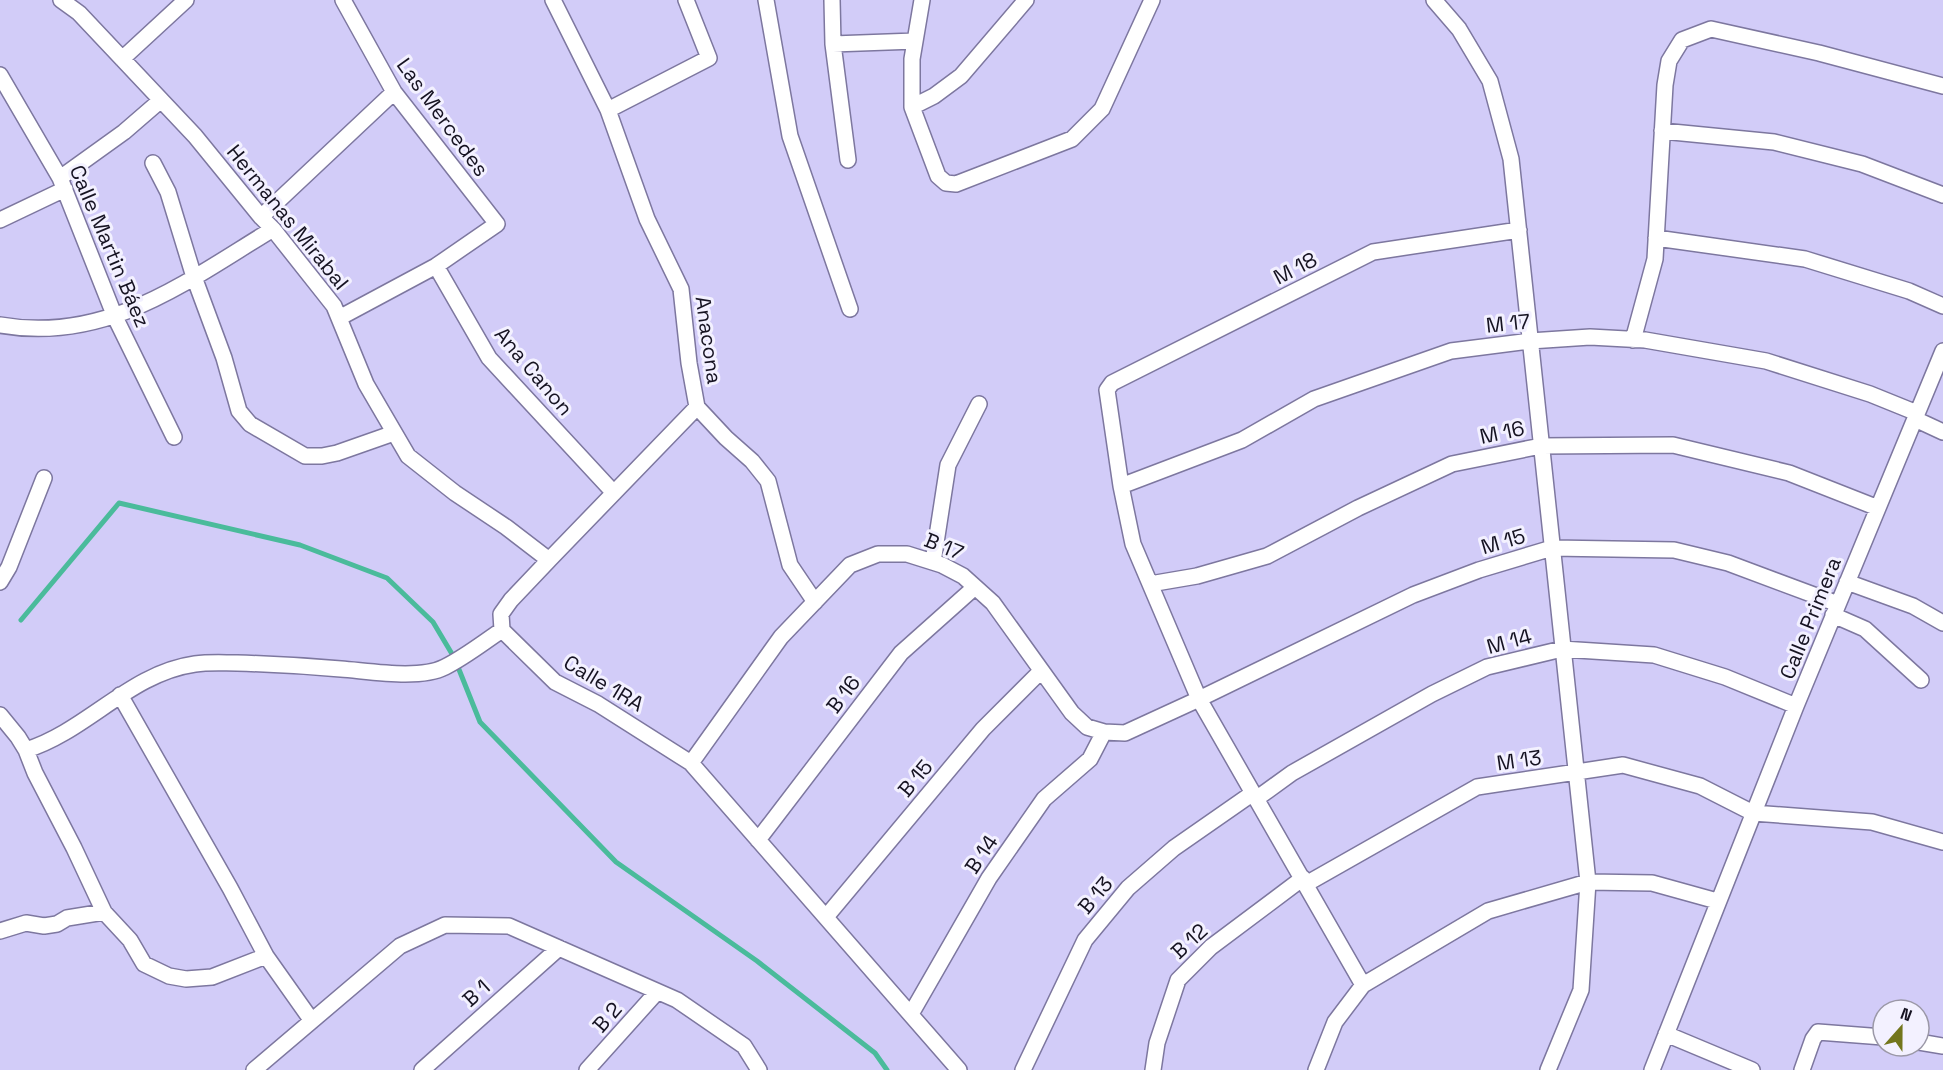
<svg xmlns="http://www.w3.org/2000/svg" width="1943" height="1070" font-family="'Space Grotesk',sans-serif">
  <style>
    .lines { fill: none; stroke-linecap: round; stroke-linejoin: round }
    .stream { stroke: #4abb9b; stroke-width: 5 }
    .minor-casing { stroke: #7d779f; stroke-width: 18 }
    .minor { stroke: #fff; stroke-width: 15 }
    .labels { text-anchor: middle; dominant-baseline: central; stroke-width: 6; stroke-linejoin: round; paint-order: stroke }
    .street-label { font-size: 21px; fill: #161322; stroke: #f3f1ff }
  </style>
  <rect width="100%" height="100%" fill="#d2ccf8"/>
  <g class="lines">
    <path class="stream" d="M21,620L119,503L300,545L387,578L433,622L455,659
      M458,667L480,722L616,862L757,961L875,1053L887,1070"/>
    <defs>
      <path id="minor" d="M61,0L79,13L195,136L261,217L273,229L334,306L366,384L408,456L455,493L506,527L549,560L511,600L501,614L502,630
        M553,0L608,110L647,219L681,289L689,363L697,407L726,438L752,461L768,481L790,565L815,602
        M766,0L790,136L850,309
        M832,0L833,44L848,160
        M922,0L912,59V107L938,176L946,183L956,184L1072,139L1102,109L1152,0
        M1434,0L1459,29L1490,81L1511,159L1588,882L1581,990L1548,1070
        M833,44L915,41
        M122,59L186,0
        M0,75L60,178L115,317L174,437
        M912,107L934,96L961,76L1026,0
        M608,110L709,58L686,0
        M1662,131L1774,142L1862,164L1943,195
        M153,163L168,192L194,277L224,358L239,411L250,424L305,456H322L337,453L394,433
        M60,178L124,132L161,100
        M261,217L394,92
        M0,220L65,189
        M1656,238L1805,259L1909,291L1943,306
        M436,266L489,358L614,493
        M339,318L436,266L497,224L394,92L343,0
        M0,325C107,344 187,281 273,229
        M1633,340L1655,259L1665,85L1669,61L1682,40L1711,29L1819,53L1943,86
        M1915,419L1943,432
        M1121,486L1242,440L1314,399L1451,351L1530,341L1590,337L1645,340L1766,361L1870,394L1917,413
        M549,560L697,407
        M933,562L948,465L979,404
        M0,582L9,567L44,478
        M1847,582L1913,606L1943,623
        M1150,584L1197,576L1267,556L1358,508L1452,464L1541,446L1673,445L1789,473L1878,508
        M1833,615L1865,629L1921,680
        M502,630L555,682L598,704L691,763L959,1070
        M120,695L230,888L266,956L312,1021
        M0,715L18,737L26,750L35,773L74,848L104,912L130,940L144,964L169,976L186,979L212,977L266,956
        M26,750C87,731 130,673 195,664C209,662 223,663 237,663C272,664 306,666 341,669C369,671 420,680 445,667C465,657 484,642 502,630
        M691,763L781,637L850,565L878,554H907L942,565L963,576L993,603L1072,713L1087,727L1104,732L1125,733L1199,699L1413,595L1479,570L1552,548L1674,550L1728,563L1838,604
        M1256,799L1292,773L1432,694L1487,667L1562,649L1654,655L1725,677L1796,706
        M758,840L901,653L975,587
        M1306,884L1477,787L1623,765L1700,786L1753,813L1872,822L1943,842
        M826,917L983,729L1041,671
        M0,931L26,923L44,926L57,924L67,918L104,912
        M1363,985L1199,699L1133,544L1121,486L1107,390L1112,383L1373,252L1519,230
        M911,1014L989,878L1044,799L1090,759L1104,732
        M1666,1034L1752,1070
        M1919,1042L1943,1046
        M254,1070L400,946L445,925L509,926L677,1000L744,1046L759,1070
        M422,1070L559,948
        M587,1070L657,992
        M1023,1070L1085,940L1128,888L1174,848L1253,793
        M1153,1070L1157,1043L1178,980L1211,947L1303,878
        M1316,1070L1335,1022L1363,985L1488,911L1588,882L1652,883L1717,901
        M1652,1070L1796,706L1943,351
        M1802,1070L1813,1039L1818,1032L1883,1037"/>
    </defs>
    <use href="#minor" class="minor-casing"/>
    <use href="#minor" class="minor"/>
  </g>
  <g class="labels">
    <g class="street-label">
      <text transform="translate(443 117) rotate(54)">Las Mercedes</text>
      <text transform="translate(288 217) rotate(51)">Hermanas Mirabal</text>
      <text transform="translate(110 246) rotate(67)">Calle Martin Báez</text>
      <text transform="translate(1295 268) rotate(-27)">M 18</text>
      <text transform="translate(1508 323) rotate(-6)">M 17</text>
      <text transform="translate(709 340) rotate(82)">Anacona</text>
      <text transform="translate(534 371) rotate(50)">Ana Canon</text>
      <text transform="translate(1502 432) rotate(-12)">M 16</text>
      <text transform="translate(1503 541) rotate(-16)">M 15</text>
      <text transform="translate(944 546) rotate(22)">B 17</text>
      <text transform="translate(1810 618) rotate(-68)">Calle Primera</text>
      <text transform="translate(1509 641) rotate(-15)">M 14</text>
      <text transform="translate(604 683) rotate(31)">Calle 1RA</text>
      <text transform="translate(843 694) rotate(-53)">B 16</text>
      <text transform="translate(1519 760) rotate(-8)">M 13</text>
      <text transform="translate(915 778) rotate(-50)">B 15</text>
      <text transform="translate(981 854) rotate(-56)">B 14</text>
      <text transform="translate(1095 895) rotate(-50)">B 13</text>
      <text transform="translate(1189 941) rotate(-43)">B 12</text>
      <text transform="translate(476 993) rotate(-42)">B 1</text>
      <text transform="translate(607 1017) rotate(-49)">B 2</text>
    </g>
  </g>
  <g transform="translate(1901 1028) rotate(21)"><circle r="28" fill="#f3f1ff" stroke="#9b98a7" stroke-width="1.5"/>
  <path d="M0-4.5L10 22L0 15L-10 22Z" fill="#73761d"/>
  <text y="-9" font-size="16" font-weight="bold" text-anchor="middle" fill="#161322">N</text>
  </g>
</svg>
